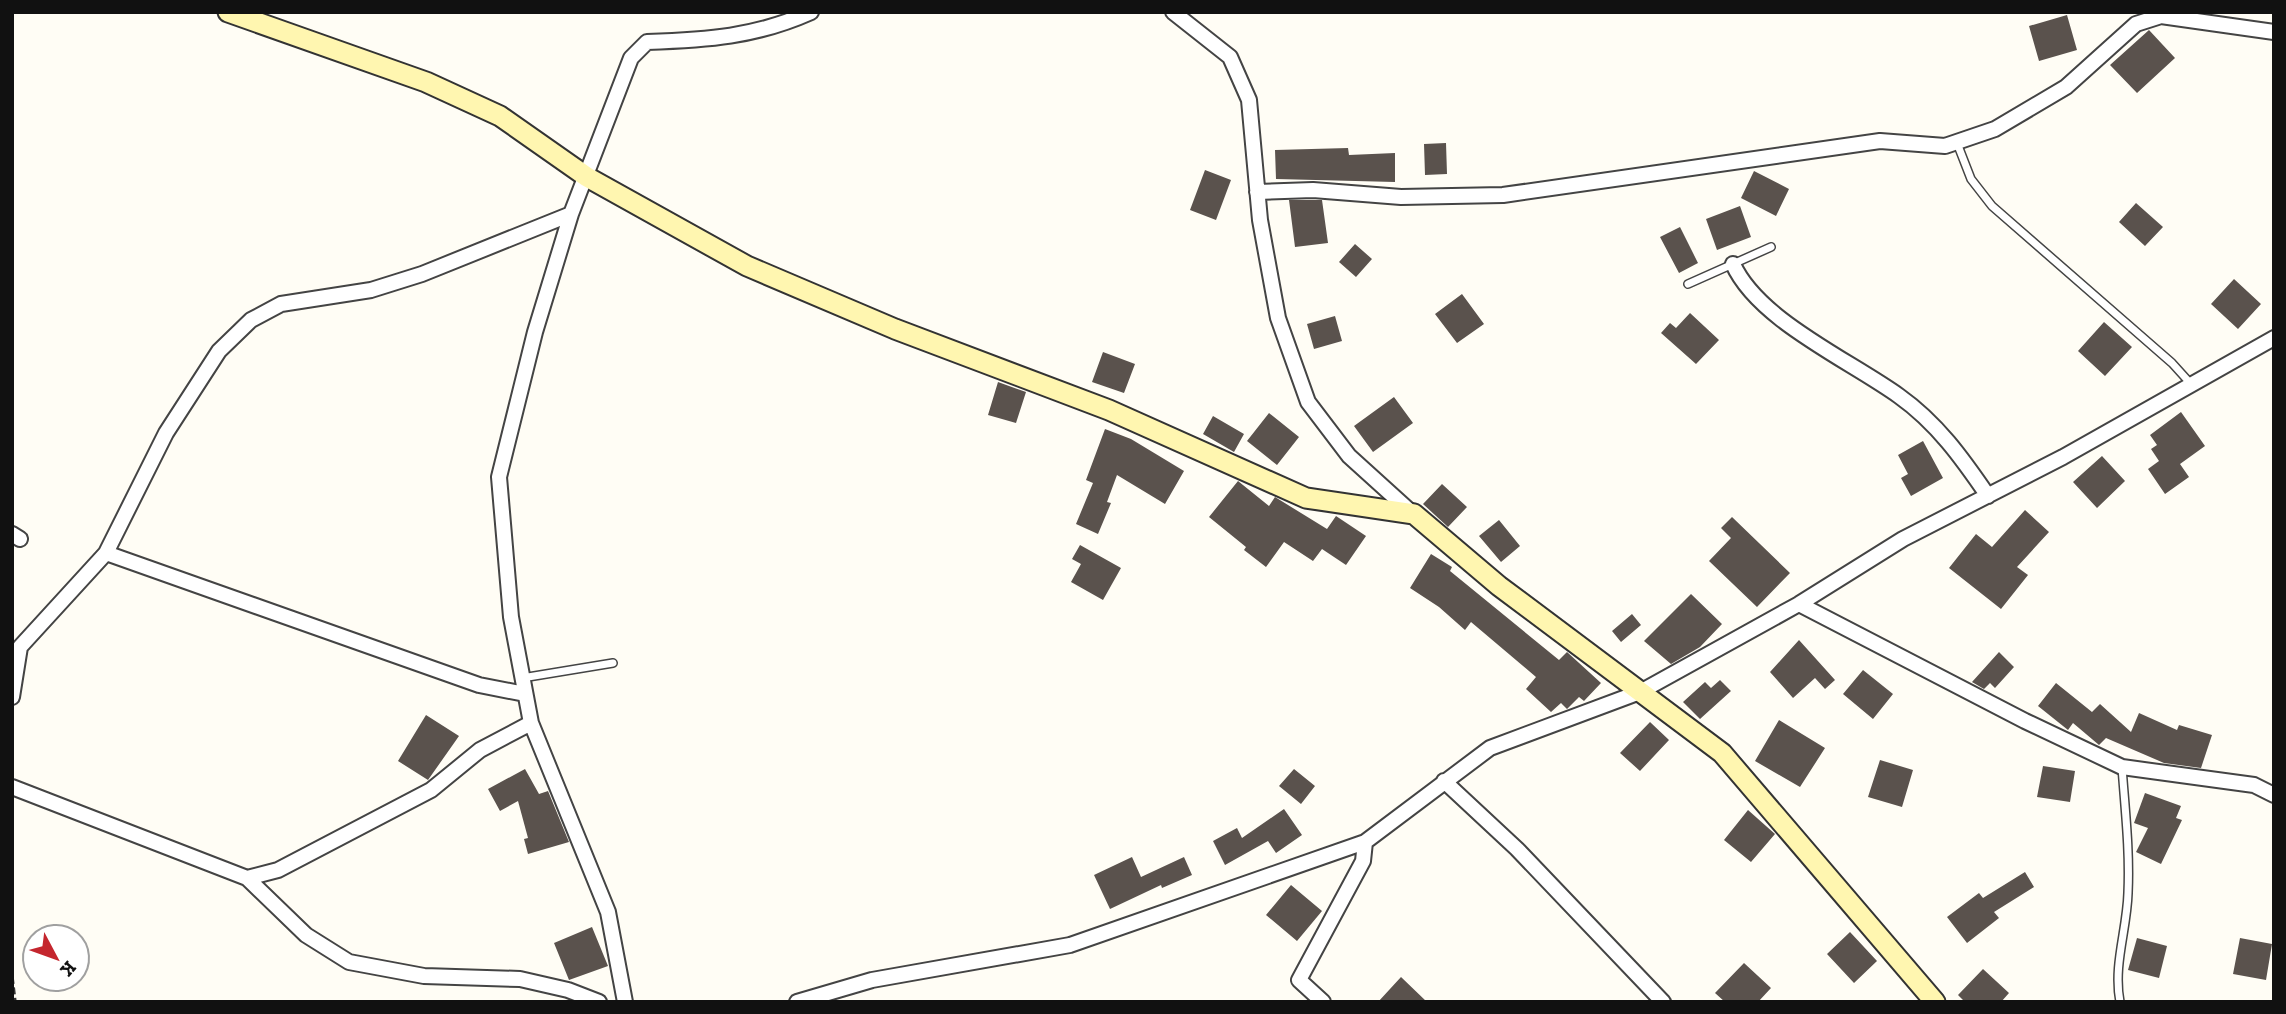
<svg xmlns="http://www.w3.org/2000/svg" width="2286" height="1014" font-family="'Zilla Slab',serif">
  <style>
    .building { fill: #5a524d }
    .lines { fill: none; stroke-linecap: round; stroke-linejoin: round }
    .lane-casing { stroke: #444; stroke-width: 10 }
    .street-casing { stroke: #444; stroke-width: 18 }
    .secondary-casing { stroke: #333; stroke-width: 23 }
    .path { stroke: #333; stroke-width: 3.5; stroke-dasharray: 7 3.5; stroke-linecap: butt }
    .lane { stroke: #fff; stroke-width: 7 }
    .street { stroke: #fff; stroke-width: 14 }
    .secondary { stroke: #fff6b0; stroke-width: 19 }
  </style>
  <rect width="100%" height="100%" fill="#fffdf5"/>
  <path class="building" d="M2067,15L2077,50L2039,61L2029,26Z
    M2149,30L2175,58L2137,93L2110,65Z
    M1446,143L1447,174L1425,175L1424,144Z
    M1348,148L1349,155L1395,153V182L1276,179L1275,150Z
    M1205,170L1231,180L1216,220L1190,210Z
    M1754,171L1789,189L1776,216L1741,198Z
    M1289,200H1322L1328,243L1295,247Z
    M2136,203L2163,227L2145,246L2119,222Z
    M1740,206L1751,237L1717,250L1706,219Z
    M1680,227L1698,263L1679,273L1660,237Z
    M1355,244L1372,259L1356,277L1339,262Z
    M2234,279L2261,304L2238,329L2211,304Z
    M1462,294L1484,324L1457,343L1435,314Z
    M1690,313L1719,340L1696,364L1661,333L1670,323L1676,328Z
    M1335,316L1342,341L1314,349L1307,324Z
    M2104,322L2132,347L2105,376L2078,351Z
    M1103,352L1135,364L1124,393L1092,382Z
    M998,382L1026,392L1016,423L988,415Z
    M1394,397L1413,423L1373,452L1354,426Z
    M2181,412L2205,446L2180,464L2189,477L2165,494L2148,469L2159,461L2151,449L2157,445L2150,435Z
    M1269,413L1299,437L1277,465L1247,441Z
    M1213,416L1244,434L1234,452L1203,434Z
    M1105,429L1131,439L1184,471L1165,504L1117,475L1107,502L1111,503L1098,534L1076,524L1093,483L1086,480Z
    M1923,441L1943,478L1911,496L1901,478L1908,474L1898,455Z
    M2102,456L2125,481L2097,508L2073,482Z
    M1238,481L1269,506L1275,497L1327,529L1336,516L1366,536L1346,565L1322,549L1313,561L1284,542L1266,567L1244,550L1246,547L1209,517Z
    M1442,484L1467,507L1448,527L1423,504Z
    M2025,510L2049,532L2017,567L2028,575L2001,609L1949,568L1976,534L1992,547Z
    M1732,517L1790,573L1757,607L1709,561L1731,538L1721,528Z
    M1499,520L1520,546L1501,562L1479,536Z
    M1080,545L1121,568L1103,600L1071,582L1081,564L1072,559Z
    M1431,554L1452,567L1450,571L1559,660L1567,652L1601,683L1584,701L1579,697L1567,709L1561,703L1551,712L1526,689L1536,677L1471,622L1465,630L1439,607L1410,588Z
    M1691,594L1722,624L1700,647L1671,664L1644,641Z
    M1632,614L1641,625L1621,642L1612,631Z
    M1799,640L1835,680L1825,689L1815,678L1793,698L1770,672Z
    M1999,652L2014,667L1995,688L1990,683L1984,689L1972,682Z
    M1863,670L1893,694L1873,719L1843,694Z
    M1720,680L1731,691L1700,719L1683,702L1705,682L1711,688Z
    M2056,683L2092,712L2100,704L2131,732L2139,713L2177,730L2179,725L2212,735L2201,768L2164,763L2106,738L2099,745L2073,723L2068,730L2038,706Z
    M426,715L459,736L428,780L398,761Z
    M1779,720L1825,748L1800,787L1755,761Z
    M1650,722L1669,740L1640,771L1620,753Z
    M1880,760L1913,770L1902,807L1868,797Z
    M2043,766L2075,771L2070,802L2037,797Z
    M525,769L539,794L548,791L569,842L528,854L524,839L528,838L518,801L500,811L488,789Z
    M1294,769L1315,786L1301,804L1279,786Z
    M2145,793L2181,806L2176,818L2182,820L2161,864L2136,852L2148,828L2134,823Z
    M1284,809L1302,835L1276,853L1268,841L1225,865L1213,841L1237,828L1242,838Z
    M1748,810L1775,834L1751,862L1724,840Z
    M1132,857L1141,877L1184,857L1192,875L1162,888L1161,885L1110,909L1094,875Z
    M2025,872L2034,887L1994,912L1999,918L1967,943L1947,917L1979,893L1983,898Z
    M1291,885L1322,911L1297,941L1266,915Z
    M592,927L608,966L569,980L554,943Z
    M1850,932L1877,961L1854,983L1827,954Z
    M2137,938L2167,946L2159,978L2128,970Z
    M2240,938L2272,944L2266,980L2233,974Z
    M1744,963L1771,988L1758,1002H1725L1715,993Z
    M1983,969L2009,993L2001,1002H1965L1958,995Z
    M1401,977L1427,1002H1378Z"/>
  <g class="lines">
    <defs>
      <path id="lane" d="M1957,143L1971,179L1992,206L2172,363L2191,384
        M1688,284L1771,247
        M522,678L613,663
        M2120,1002C2113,965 2127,930 2128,893C2130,851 2125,809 2122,767"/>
      <path id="street" d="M1173,12L1230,57L1249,100L1260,220L1278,318L1308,402L1349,456L1413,514
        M1257,192L1313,190L1401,197L1503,195L1880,141L1945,146L1995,129L2066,87L2136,24L2161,16L2274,32
        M1733,264C1758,320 1849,360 1899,396C1937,423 1962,458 1988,496
        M12,534L20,539
        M106,553L479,685L525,694
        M1799,604L2025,721L2122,767L2254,785L2274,795
        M12,697L20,647L106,553L166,433L219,351L251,320L281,304L371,290L422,274L571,214
        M1444,781L1517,849L1663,1002
        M12,787L247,878L306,935L349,962L424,976L520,979L568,990L599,1002
        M247,878L278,870L431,790L480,750L531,723
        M625,1002L608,912L531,723L511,617L499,477L535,332L571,214L631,58L647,42C707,40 755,37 811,12
        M797,1002L872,980L1070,945L1365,842L1490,748L1640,692L1799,604L1903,539L2063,457L2274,338
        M1323,1002L1299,980L1363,861L1365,842"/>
      <path id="secondary" d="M228,12L426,82L500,116L587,177L747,266L895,329L1109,410L1306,498L1414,514L1499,586L1722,753L1935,1002"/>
    </defs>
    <use href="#lane" class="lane-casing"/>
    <use href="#street" class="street-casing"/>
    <use href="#secondary" class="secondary-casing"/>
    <path class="path" d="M12,977L15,1002"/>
    <use href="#lane" class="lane"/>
    <use href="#street" class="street"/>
    <use href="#secondary" class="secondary"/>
  </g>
  <rect width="2286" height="1014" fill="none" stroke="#111111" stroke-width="28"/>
  <g transform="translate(56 958) rotate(131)"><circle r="33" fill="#ffffff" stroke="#a0a0a0" stroke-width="2"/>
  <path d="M0-5L12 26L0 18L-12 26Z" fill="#c4262e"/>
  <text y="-10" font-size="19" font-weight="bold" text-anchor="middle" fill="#111111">K</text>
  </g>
</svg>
